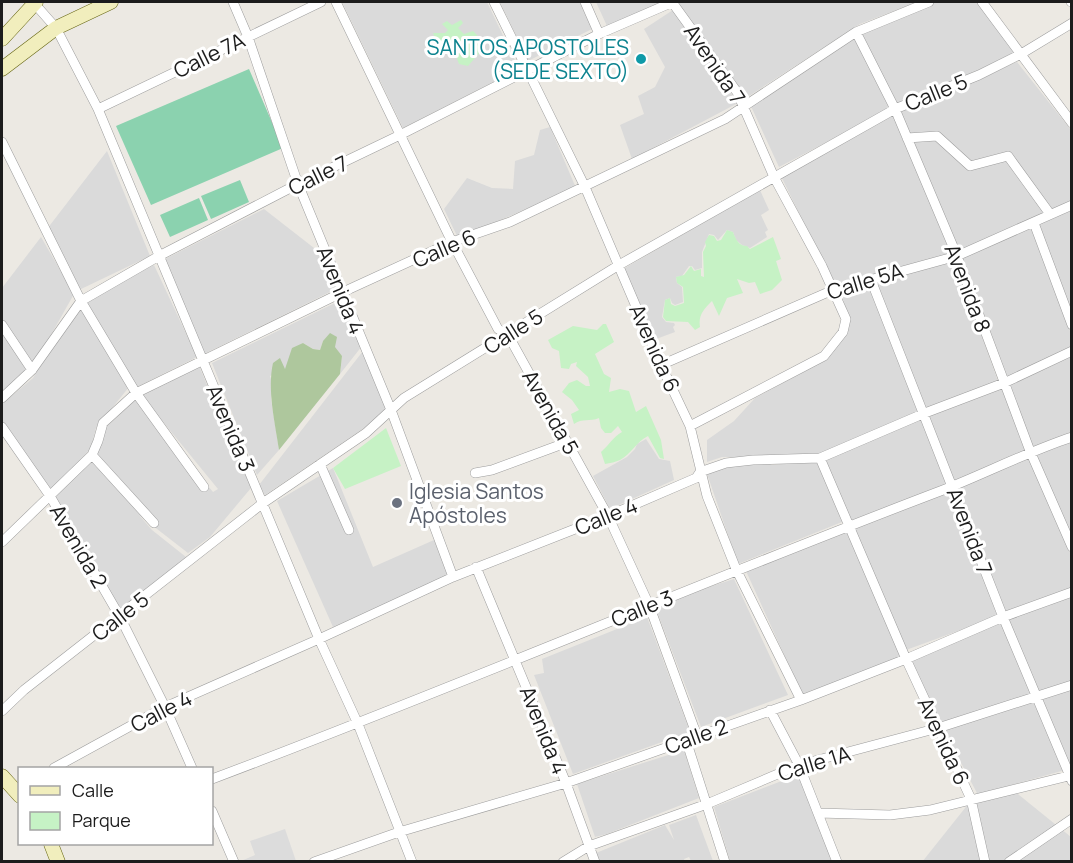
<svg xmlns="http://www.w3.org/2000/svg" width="1073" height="863" font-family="Manrope,sans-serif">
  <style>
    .residential { fill: #dadada }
    .forest { fill: #aec79d }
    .park { fill: #c6f2c5 }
    .pitch { fill: #8bd2af }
    .parking { fill: #dcdcdc }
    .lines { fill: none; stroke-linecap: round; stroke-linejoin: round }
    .street-casing { stroke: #9d9d9d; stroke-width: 10 }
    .secondary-casing { stroke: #656512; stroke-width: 15 }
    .street { stroke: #fff; stroke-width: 9 }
    .secondary { stroke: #f1eebd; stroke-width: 14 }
    .culture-dot { fill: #0f9aa8; stroke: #fff; stroke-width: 2 }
    .worship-dot { fill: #6b7280; stroke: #fff; stroke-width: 2 }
    .labels { text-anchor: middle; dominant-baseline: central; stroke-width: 6; stroke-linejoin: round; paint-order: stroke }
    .culture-label { font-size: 21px; fill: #0d838f; stroke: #fff; text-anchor: end }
    .street-label { font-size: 21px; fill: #1c1c1c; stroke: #fff }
    .worship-label { font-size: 21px; fill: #5b616d; stroke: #fff; text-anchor: start }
  </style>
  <rect width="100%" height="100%" fill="#ece9e3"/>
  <path class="residential" d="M342,2H487L519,69L403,128Z
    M500,2H580L592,29L528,61Z
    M596,2H664L607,26Z
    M677,2H917L860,24L746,98Z
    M934,2H979L1017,53L896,106L859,33Z
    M673,10L738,103L632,159L620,125L644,114L638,96L655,87L665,67L644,29Z
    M854,36L892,108L779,167L749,102Z
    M1017,62L1071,130V202L1051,213L1008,154L968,162L937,133L908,137L897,111Z
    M893,111L954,254L838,287L832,281L779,172Z
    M550,127L576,188L458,238L444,209L467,178L492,188L513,189L515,161L534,155L540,130Z
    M938,140L969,168L1007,157L1046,215L958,254L910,142Z
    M107,151L150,256L79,290L47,229Z
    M760,190L769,210L761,215L768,230L765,232L767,237L750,248L742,245L736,240L733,232L727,230L718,240L714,235L709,234L702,252V268L695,270L692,266H689L682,276L676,277L677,283L682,287L683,302L675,305L672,303L670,298L665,300L662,317L666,322L674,323L675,325L673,327L675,332L656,339L623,269Z
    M1071,208V316L1037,223Z
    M264,209L323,255L336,289L204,354L165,259Z
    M1034,224L1071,334V350L1007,377L962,256Z
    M41,237L74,294L34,365L2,319V288Z
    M954,259L999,384L925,412L874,283Z
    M154,265L197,357L137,387L83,295Z
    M870,282L922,412L820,457H722L707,462V440L734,421L755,398L827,359L849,322L847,311L840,291Z
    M78,300L129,387L96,428L91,448L51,493L2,421V404L33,378Z
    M341,300L362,346L340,374L342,356L323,341L320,350L313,349L303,343L289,361L285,370L270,376L273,384L271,399L279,450L257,475L212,363Z
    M2,333L28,370L2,394Z
    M363,351L391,410L265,495L259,485Z
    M1071,356V432L1032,449L1007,384Z
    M199,366L251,488L210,537L188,553L139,515L152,530L186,557L121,612L54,497L91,459L103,430L136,399L213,492L218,489L141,395Z
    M1002,385L1028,450L952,484L927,415Z
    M924,416L949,484L850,522L823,459Z
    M1071,438V539L1034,453Z
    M646,439L659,459L670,461L674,480L610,509L593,476L627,457L635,449L637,444Z
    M1029,455L1071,555V589L1004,614L955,487Z
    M818,460L842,522L738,564L706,471L728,463L766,462L772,465Z
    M333,468L373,567L434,540L449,576L333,627L277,501Z
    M950,490L999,616L906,650L853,526Z
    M848,528L903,658L802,694L746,571Z
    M734,579L788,695L701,727L656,609L683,595Z
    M1071,596V682L1037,692L1006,618Z
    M647,617L690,732L573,774L534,675L544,673L542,659Z
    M1002,622L1033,696L941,725L910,659Z
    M1071,689V768L1039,698Z
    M1034,700L1065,770L1008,786L1071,837V861L922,862L977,793L943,729Z
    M684,750L699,798L607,834L595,837L577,784Z
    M800,774L833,861H730L714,807Z
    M696,815L713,861H691L689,857L684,859L685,862L599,861L596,853L665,825L674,840L669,825Z"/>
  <path class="forest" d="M330,333L337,337L335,347L342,356L340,374L279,450C275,422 267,390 273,363L280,358L285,369L292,348L303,343L313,349L320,350L323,341Z"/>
  <path class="park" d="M461,20L463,23L458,28L464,34L473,31L477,35L482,50L468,66L459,64L456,56L449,51L452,48L450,44L445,43L444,46H438L433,33H445L448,30L442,24L447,21L452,25Z
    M727,230L733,232C736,240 739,246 747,246L750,249L773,237L781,259L776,261L782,280L772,290L760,294L755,282L749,283L737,279L743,293L727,298L719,316L712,301C704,309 698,315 700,327L695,330L688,322L666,321L663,317L665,300L670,298L671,304L675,306L684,303L683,287L677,283L676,277L684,275L691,266L694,271L701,269V276L704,277L703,252L706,246L705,242L709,235L714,236L717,241L721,240Z
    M603,324H606L614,342L595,354L604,374L611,378L609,392L620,389L629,391L636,412L646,406L661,440L664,459L660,458L648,436C636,442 632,453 620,460C616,462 610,463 605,464L601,452C609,445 613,437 622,432L618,426L611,433H605L601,428L599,418C590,422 582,418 574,424L571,414L579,410L572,400L562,392L569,383L577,380L586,386H590L588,377L576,366L577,362L571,364L569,369L561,368L559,351L552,348L548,340L573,326L597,330Z
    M386,428L401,466L345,489L333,468Z"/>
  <path class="pitch" d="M249,69L283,148L151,205L116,126Z
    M240,180L249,202L211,219L201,196Z
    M199,198L208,220L170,237L160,215Z"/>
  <path class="parking" d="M285,829L296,861H241L255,855L250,841Z"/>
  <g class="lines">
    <defs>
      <path id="street" d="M233,2L248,37L298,184L391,410L453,577
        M336,2L452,242L498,329L508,335L608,516L649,605L697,736
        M494,2L585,187L661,365L690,426L707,496L736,569L801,700
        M585,2L599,34
        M672,2L737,92L774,177L822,266L846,319L843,332L824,356L690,426
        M982,2L1072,123
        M1071,2H1072
        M34,3L56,28L98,109L319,639L358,724L412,862
        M856,32L895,109L957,256L1030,451L1072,547
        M98,109L321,2
        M907,138L937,136L970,166L1008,156L1050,214
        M2,142L81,301L136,393L204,487
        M1034,223L1072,325
        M871,280L1003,617L1072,781
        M2,325L32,370
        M661,365L833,290L957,256L1072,205
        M2,398L32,370L81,301L159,256L298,184L400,135L599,34L673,2
        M2,427L50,496L120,617L165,707L192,768
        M92,455L154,523
        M820,458L906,659L971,799L985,862
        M320,464L349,530
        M475,473L492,470L568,442
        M2,542L92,455L98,441L103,423L136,393L343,292L452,242L510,222L725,119L856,32L929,2
        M476,567L566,783L595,862
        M770,710L799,765L837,862
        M2,711L24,690L263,503L366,433L404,398L619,265L895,109L979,75L1021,54L1072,23
        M686,740L725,862
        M54,768L165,707L319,639L453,577L608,516L696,478L700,472L726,463L753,460L820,458L925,413L1004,383L1072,351
        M212,779C457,687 698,583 943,490C986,473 1027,452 1072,437
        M212,811L234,862
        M818,813L890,815L930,810L1072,775
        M314,862L399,832L566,783L801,700L906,659L1003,617L1072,592
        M563,862L589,846L707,804L799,765L938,728L1072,685
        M1009,862L1072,819"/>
      <path id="secondary" d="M2,39L36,2
        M2,69L56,28L111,2
        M2,776L20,796
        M51,844L58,862"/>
    </defs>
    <use href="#street" class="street-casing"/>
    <use href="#secondary" class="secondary-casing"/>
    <use href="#street" class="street"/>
    <use href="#secondary" class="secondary"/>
  </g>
  <circle class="culture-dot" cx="641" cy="59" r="6"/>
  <circle class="worship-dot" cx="397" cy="503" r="6"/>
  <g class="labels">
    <g class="culture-label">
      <text x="629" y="47">SANTOS APOSTOLES<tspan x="629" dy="24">(SEDE SEXTO)</tspan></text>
    </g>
    <g class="street-label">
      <text transform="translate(209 55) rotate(-26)">Calle 7A</text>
      <text transform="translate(715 64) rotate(56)">Avenida 7</text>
      <text transform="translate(936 92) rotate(-22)">Calle 5</text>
      <text transform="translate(318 175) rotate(-26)">Calle 7</text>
      <text transform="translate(444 248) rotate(-23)">Calle 6</text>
      <text transform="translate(865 281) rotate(-17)">Calle 5A</text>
      <text transform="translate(968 288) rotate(69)">Avenida 8</text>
      <text transform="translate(341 290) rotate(68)">Avenida 4</text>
      <text transform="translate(513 331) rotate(-32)">Calle 5</text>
      <text transform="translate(655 348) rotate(66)">Avenida 6</text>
      <text transform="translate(551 412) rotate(61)">Avenida 5</text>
      <text transform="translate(231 428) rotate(67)">Avenida 3</text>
      <text transform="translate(606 516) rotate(-22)">Calle 4</text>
      <text transform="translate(970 531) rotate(69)">Avenida 7</text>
      <text transform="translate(79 546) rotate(60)">Avenida 2</text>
      <text transform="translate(642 608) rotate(-22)">Calle 3</text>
      <text transform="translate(120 616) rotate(-38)">Calle 5</text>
      <text transform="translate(161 711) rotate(-27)">Calle 4</text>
      <text transform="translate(544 730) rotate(68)">Avenida 4</text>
      <text transform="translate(696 736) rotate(-20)">Calle 2</text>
      <text transform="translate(944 741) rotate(65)">Avenida 6</text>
      <text transform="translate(814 763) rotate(-17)">Calle 1A</text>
    </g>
    <g class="worship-label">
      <text x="409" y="491">Iglesia Santos<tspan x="409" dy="24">Apóstoles</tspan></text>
    </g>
  </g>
  <rect width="1073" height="863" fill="none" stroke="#1c1c1c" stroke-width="6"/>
  <rect x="18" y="767" width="195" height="78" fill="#ffffff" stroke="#a4a4a4" stroke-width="1.5"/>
  <rect x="30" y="786" width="30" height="9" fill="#f1eebd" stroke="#a4a4a4" stroke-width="1.5"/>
  <text x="72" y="797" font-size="18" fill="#1c1c1c">Calle</text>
  <rect x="30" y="812" width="30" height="18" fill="#c6f2c5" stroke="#a4a4a4" stroke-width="1.5"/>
  <text x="72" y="827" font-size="18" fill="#1c1c1c">Parque</text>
</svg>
